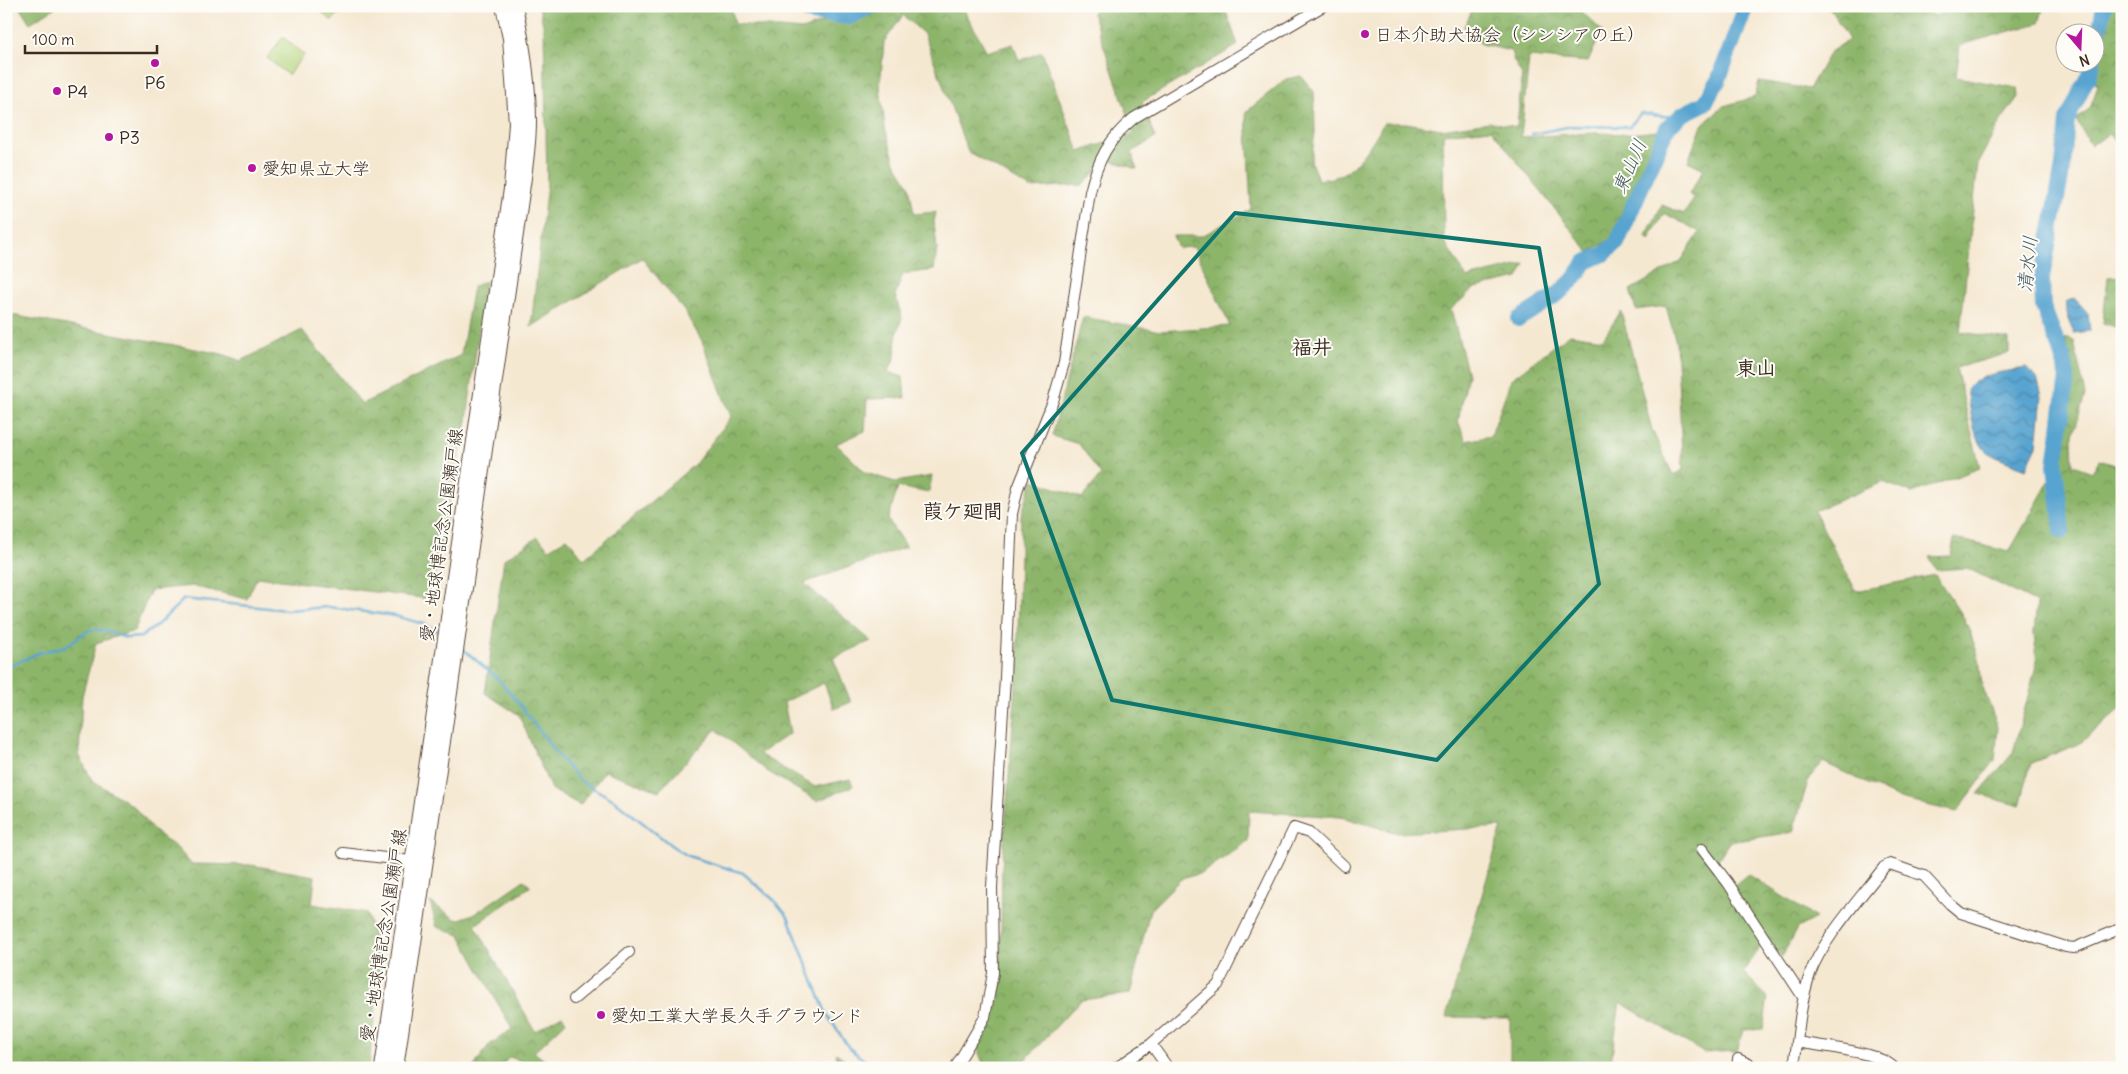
<svg xmlns="http://www.w3.org/2000/svg" width="2128" height="1074" font-family="Delius,'Klee One',sans-serif">
  <style>
    .grass { fill: #b2d37a; stroke: #767e4c }
    .forest { fill: url(#forest-crowns); stroke: #647044 }
    .water { fill: url(#water-waves); stroke: #4a6777 }
    .lines { fill: none; stroke-linecap: round; stroke-linejoin: round }
    .stream { stroke: #58a4d0; stroke-width: 2.5 }
    .river { stroke: #58a4d0; stroke-width: 16 }
    .minor-casing { stroke: #574639; stroke-width: 12 }
    .major-casing { stroke: #574639; stroke-width: 16 }
    .minor { stroke: #fff; stroke-width: 10 }
    .major { stroke: #fff; stroke-width: 14 }
    .marked { fill: none; stroke: #0f766e; stroke-width: 4; stroke-linejoin: round }
    .poi-dot { fill: #b5179e; stroke: #fdfcf7; stroke-width: 2 }
    .labels { text-anchor: middle; dominant-baseline: central; stroke-width: 4; stroke-linejoin: round; paint-order: stroke }
    .poi-label { font-size: 18px; fill: #3b2a1e; stroke: #fdfcf7; text-anchor: start }
    .street-label { font-size: 18px; fill: #3b2a1e; stroke: #fdfcf7 }
    .water-label { font-size: 19px; font-style: italic; fill: #475b65; stroke: #fdfcf7 }
    .quarter-label { font-size: 20px; font-weight: bold; fill: #3b2a1e; stroke: #fdfcf7 }
  </style>
  <defs>
    <pattern id="forest-crowns" width="20" height="18" patternUnits="userSpaceOnUse" patternTransform="scale(1.25)"><rect width="20" height="18" fill="#8db56a"/><path d="M2 6a3 3 0 1 1 6 0M12 15a3 3 0 1 1 6 0" fill="none" stroke="#749357"/></pattern>
    <pattern id="water-waves" width="16" height="10" patternUnits="userSpaceOnUse" patternTransform="scale(1.25)"><rect width="16" height="10" fill="#58a4d0"/><path d="M0 5q4-4 8 0t8 0" fill="none" stroke="#4a86a8"/></pattern>
  </defs>
  <rect width="100%" height="100%" fill="#fdfcf7"/>
  <filter id="ink" filterUnits="userSpaceOnUse"><feTurbulence type="fractalNoise" baseFrequency=".02" numOctaves="2"/><feDisplacementMap in="SourceGraphic" scale="10" xChannelSelector="R" yChannelSelector="G"/><feConvolveMatrix kernelMatrix="1 2 1 2 8 2 1 2 1" color-interpolation-filters="sRGB"/></filter>
  <filter id="wash" filterUnits="userSpaceOnUse"><feTurbulence type="fractalNoise" baseFrequency=".0096" numOctaves="4" result="noise"/><feDisplacementMap in="SourceGraphic" scale="20" xChannelSelector="R" yChannelSelector="G"/><feGaussianBlur stdDeviation="1.12" result="paint"/><feColorMatrix in="noise" values="0 0 0 0 0 0 0 0 0 0 0 0 0 0 0 0 0 1.4 0 .05"/><feComposite in="paint" operator="in"/></filter>
  <g filter="url(#wash)">
    <rect width="100%" height="100%" fill="#f5e8d1"/>
    <path class="grass" d="M315,6H344L332,21Z
      M283,37L304,55L288,75L267,58Z"/>
    <path class="forest" d="M19,6H58L30,23Z
      M539,6H731L735,24L802,30L866,6H962L987,52L1013,44L1019,61L1042,52L1079,152L1134,133L1092,12L1102,6H1224L1238,45L1142,102L1155,138L1132,152L1137,169L1109,160L1082,185L1030,188L968,152L924,34L903,15L884,42L880,87L885,128L895,162L909,185L914,214L936,212L934,222L937,249L934,270L903,274L895,295L902,318L896,336L895,357L888,372L903,377L905,398L867,399L865,431L836,444L866,473L895,482L932,476L929,493L898,487L888,520L906,547L804,583L871,641L833,658L851,702L834,709L824,683L784,702L790,733L759,754L815,787L850,779L853,786L817,801L767,771L716,729L659,791L605,771L580,805L551,789L519,715L485,693L504,559L538,537L549,549L567,538L584,559L696,463L731,417L702,341L685,312L642,258L531,327L547,183L544,29Z
      M1474,6H1583L1581,11L1602,31L1588,62L1529,57L1521,137L1595,133L1628,134L1658,131L1610,240L1589,252L1491,129L1443,134L1444,241L1467,278L1525,264L1518,278L1475,288L1451,309L1468,375L1458,421L1466,441L1491,436L1511,379L1570,334L1603,339L1621,311L1652,430L1673,475L1683,470L1676,342L1666,306L1636,310L1630,290L1681,261L1700,232L1664,213L1649,240L1646,236L1662,205L1684,214L1694,199L1689,194L1704,169L1688,161L1702,125L1724,106L1755,97L1759,81L1809,89L1830,52L1849,40L1829,6H1903L1936,16L1949,6H2044L2039,23L1960,45L1956,77L2017,88L2018,97L2000,122L1978,163L1960,332L2009,339V353L1956,368L1980,468L1912,493L1883,482L1814,511L1856,591L1935,575L1961,613L1968,627L1979,658L1982,685L1998,727L1995,760L1957,812L1900,799L1823,762L1809,778L1793,832L1729,842L1712,869L1728,890L1748,874L1816,918L1797,928L1782,957L1763,943L1743,972L1768,998L1763,1029L1743,1030L1737,1051L1704,1053L1620,1002L1610,1068H1510V1018L1446,1017L1502,827L1398,833L1341,817L1249,811L1248,841L1202,873L1181,879L1150,910L1130,994L1081,1000L1023,1062L1024,1068H985L975,1043L1000,996L1002,867L1017,673L1021,515L1033,480L1082,498L1101,475L1079,444L1052,436L1083,317L1160,331L1230,326L1194,247L1178,248L1173,236H1202L1251,209L1246,112L1286,79L1301,76L1314,92L1315,132L1311,162L1318,180C1324,179 1332,179 1338,176C1358,168 1373,141 1384,123H1406L1441,129L1490,122L1517,127L1522,75L1514,61L1511,51L1481,44L1464,27Z
      M2106,6H2122V152L2110,134L2091,145L2076,120L2090,108L2098,86L2090,80L2094,63L2096,62V54Z
      M2122,276V329L2103,323L2108,277Z
      M485,281L466,427L429,599L257,577L247,599L192,586L151,590L134,631L96,643L82,696L79,755L92,780L133,806L154,831L177,848L191,864L250,865L315,876L312,904L367,913L380,959L369,1068H6V314L222,354L241,361L302,330L362,404L461,355L473,287Z
      M2065,338L2074,341L2085,395L2072,439L2073,465L2092,472L2099,460L2118,466L2122,464V707L2079,744L2031,763L2020,806L1978,794L2013,753L2037,662L2034,633L2037,603L1967,568L1936,570L1929,557L1951,556L1954,538L2009,552L2064,455L2072,378Z
      M524,880L531,886L475,925L535,1031L562,1015L566,1022L534,1052L554,1068H540L510,1057L499,1068H473L488,1046L512,1029L460,935L437,927L430,902L457,920L476,913Z
      M836,1053L857,1068H838Z"/>
    <path class="water" d="M2074,298L2088,313L2090,331L2074,333L2068,320L2066,302Z
      M2026,368L2037,378L2042,396L2037,446L2026,469C2016,465 1990,456 1984,449C1972,434 1970,407 1967,389C1981,372 2006,372 2026,368Z"/>
    <g class="lines">
      <path class="stream" d="M1532,134L1572,126L1629,127L1641,113C1656,116 1668,118 1683,114
        M462,648L498,679L521,706L558,756L581,781L614,800L672,846L688,856L743,873L775,901L788,917L826,1013L849,1048L874,1068
        M6,668L38,653L66,646L89,630H105L126,638L141,637L156,626L184,599L286,610L329,607L395,616L424,624L441,633"/>
      <path class="river" d="M800,7L811,13L850,17L868,7L874,6
        M2096,48L2104,6
        M1519,319L1558,294L1573,280L1586,262L1604,254L1617,243L1667,128L1683,114L1705,103L1718,81L1746,6
        M2062,531L2055,465L2067,377L2063,357L2043,307L2042,278L2063,166L2067,120L2091,70L2093,62"/>
    </g>
  </g>
  <g filter="url(#ink)">
    <g class="lines">
      <defs>
        <path id="minor" d="M1702,849L1728,883L1803,997
          M343,853L419,862
          M574,999L629,952
          M1797,1042C1819,1046 1881,1052 1894,1068
          M1151,1044L1168,1068
          M955,1068L985,1017L993,973L992,887L1005,678L1012,514L1018,488L1053,401L1064,363L1090,192C1097,162 1109,138 1134,118L1323,6
          M1116,1068L1151,1044L1218,985L1294,828L1309,833L1344,866
          M1737,1068L1738,1059L1757,1068
          M1794,1068C1798,1036 1800,1004 1810,974C1822,940 1862,896 1884,867L1890,864L1924,876L1950,904L1961,913L2066,947L2074,948L2122,928
          M1874,1068L1876,1057"/>
        <path id="major" d="M382,1068L511,189L516,123L510,38L503,6
          M396,1068L522,192C525,169 529,145 529,122C529,84 523,44 515,6"/>
      </defs>
      <use href="#minor" class="minor-casing"/>
      <use href="#major" class="major-casing"/>
      <use href="#minor" class="minor"/>
      <use href="#major" class="major"/>
    </g>
  </g>
  <path class="marked" d="M1235,213L1539,248L1599,584L1437,760L1112,700L1022,453Z"/>
  <g class="poi-dot">
    <circle cx="1365" cy="34" r="5"/>
    <circle cx="155" cy="63" r="5"/>
    <circle cx="57" cy="91" r="5"/>
    <circle cx="109" cy="137" r="5"/>
    <circle cx="252" cy="168" r="5"/>
    <circle cx="601" cy="1015" r="5"/>
  </g>
  <g class="labels">
    <g class="poi-label">
      <text x="1375" y="34">日本介助犬協会（シンシアの丘）</text>
      <text x="155" y="82" text-anchor="middle">P6</text>
      <text x="67" y="91">P4</text>
      <text x="119" y="137">P3</text>
      <text x="262" y="168">愛知県立大学</text>
      <text x="611" y="1015">愛知工業大学長久手グラウンド</text>
    </g>
    <g class="street-label">
      <text transform="translate(441 535) rotate(-82)">愛・地球博記念公園瀬戸線</text>
      <text transform="translate(383 935) rotate(-81)">愛・地球博記念公園瀬戸線</text>
    </g>
    <g class="water-label">
      <text transform="translate(1629 166) rotate(-66)">東山川</text>
      <text transform="translate(2027 264) rotate(-84)">清水川</text>
    </g>
    <g class="quarter-label">
      <text x="1312" y="346">福井</text>
      <text x="1756" y="367">東山</text>
      <text x="963" y="510">葭ケ廻間</text>
    </g>
  </g>
  <rect width="2128" height="1074" fill="none" stroke="#fdfcf7" stroke-width="25"/>
  <g transform="translate(2080 48) rotate(161)"><circle r="24" fill="#fdfcf7" stroke="#afa8a0"/>
  <path d="M0-4L9 19L0 12L-9 19Z" fill="#b5179e"/>
  <text y="-8" font-size="14" font-weight="bold" text-anchor="middle" fill="#3b2a1e">N</text>
  </g>
  <path d="M25 45v8h132v-8" fill="none" stroke="#3b2a1e" stroke-width="2.5"/>
  <text x="32" y="45" font-size="15" fill="#3b2a1e" stroke="#fdfcf7" stroke-width="4" paint-order="stroke">100 m</text>
</svg>
